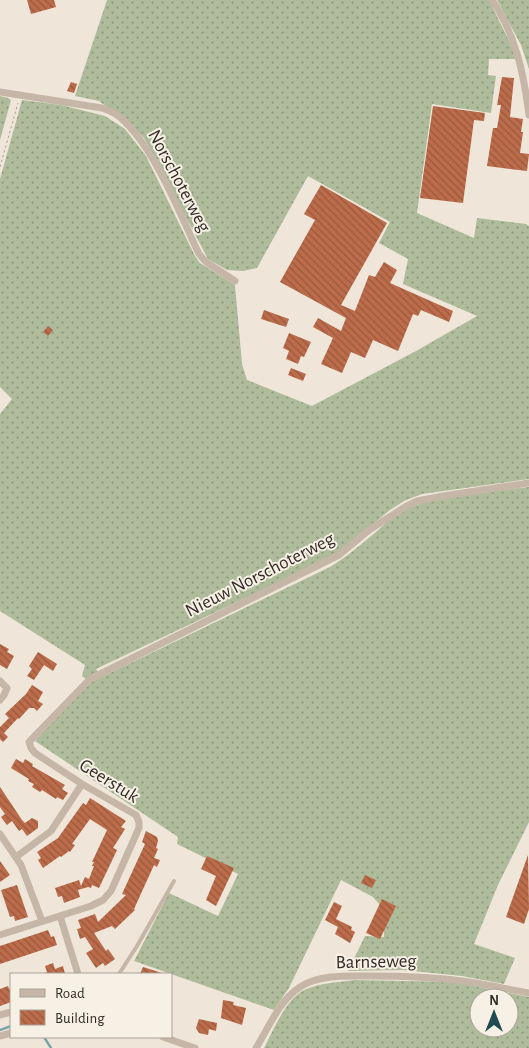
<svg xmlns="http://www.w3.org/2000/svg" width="529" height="1048" font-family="'Alegreya Sans',sans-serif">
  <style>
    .grass { fill: url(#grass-dots); fill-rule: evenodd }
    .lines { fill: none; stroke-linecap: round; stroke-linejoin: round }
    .stream { stroke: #7ba5a9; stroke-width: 2.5 }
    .building { fill: url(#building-back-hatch) }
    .path { stroke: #b1a191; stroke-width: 1; stroke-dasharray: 2.5 2.5; stroke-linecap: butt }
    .service { stroke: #c6b6a7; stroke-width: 4 }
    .minor { stroke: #c6b6a7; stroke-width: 7 }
    .labels { text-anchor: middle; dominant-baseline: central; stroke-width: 4; stroke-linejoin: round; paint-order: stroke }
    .street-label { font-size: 19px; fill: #332b27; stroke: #f7f0e5 }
  </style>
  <defs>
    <pattern id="grass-dots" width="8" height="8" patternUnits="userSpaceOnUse" patternTransform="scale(1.25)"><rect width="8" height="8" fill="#afbc9b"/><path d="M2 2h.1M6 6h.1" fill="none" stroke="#8f997e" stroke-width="1.8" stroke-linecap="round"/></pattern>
    <pattern id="building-back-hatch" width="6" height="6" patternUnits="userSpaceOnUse" patternTransform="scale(1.25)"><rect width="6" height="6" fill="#bc6c4a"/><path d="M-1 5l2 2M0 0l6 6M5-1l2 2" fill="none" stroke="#99593e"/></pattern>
  </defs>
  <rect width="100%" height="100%" fill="#efe6d9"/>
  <path class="grass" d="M107,0H489L518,59H489L488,75L496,76L491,113L432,104L417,213L474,238L477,218L526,224L529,226V479L422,494L404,501L390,510L336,555L96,669L98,672L86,679L82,676L85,665L0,611V414L12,399L0,387V179L22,100L61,105L105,116L125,129L146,156L195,256L200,263L235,285L242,364L247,380L312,406L416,351L477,316L403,284L408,259L379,243L390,222L308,176L257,268L243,271L227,270L208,259L144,138L130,124L99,101L75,96Z
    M497,0H529V69L521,45Z
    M0,96L8,98L11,100L0,140Z
    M529,487V822L498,885L474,944L515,958L504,984L462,976L403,970L348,971L365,936L384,937V913L380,905L373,897L341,880L289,988L274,1010L134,961L169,893L218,916L238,874L177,844L178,837L35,741L89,683L330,567C347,557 361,544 376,532C383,526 389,519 397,514C431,494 489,492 529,487Z
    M355,980L454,982L529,997V1048H264C273,1031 286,999 304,990C319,983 339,982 355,980ZM479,998H509V1028H479Z"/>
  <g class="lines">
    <path class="stream" d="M0,1030L11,1026
      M44,1037L51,1048"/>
  </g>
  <path class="building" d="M27,0H54L56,7L31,14Z
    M502,77L514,78L510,117L523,119L521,132H523L520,153L529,154L527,171L487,166L493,128H497L501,105H497Z
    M71,82L77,84L74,93L67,91Z
    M433,106L485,113L484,121L474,120L463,203L420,198Z
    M321,185L387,223L341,305L355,311L369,275L375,277L384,262L397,270L390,283L453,311L449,322L421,310L418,316L413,314L398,351L373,340L365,358L351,352L342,373L321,364L333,338L313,327L318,318L341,331L346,318L280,282L315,220L304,214Z
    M264,310L289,319L286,327L261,319Z
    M48,326L53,330L48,336L43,332Z
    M289,333L311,342L304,357L301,356L298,364L286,359L289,351L283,348Z
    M291,368L306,374L303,381L288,375Z
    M0,644L9,649L7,652L14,656L7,669L0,665Z
    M38,652L57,664L53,671L44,665L34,680L27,676L32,669L29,666Z
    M32,685L43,692L38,701L43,704L37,711L34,708H29L19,719L18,718L4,733L8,737L3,742L0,739V727L9,718L5,714L26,694Z
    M16,759L23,763L25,759L33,764L32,766L65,785L62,789L68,793L63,800L57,797L56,799L42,790L40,792L32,787L34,784L28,781L29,779L11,768Z
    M0,787L22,820L25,823L32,818L38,821V828L27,836L22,829L19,831L12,821L7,825L1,817L5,814L0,807Z
    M90,798L126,821L121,827L125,829L113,848L117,850L99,888L92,885L91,888L88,887L78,890L80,897L64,903L62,896L58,897L55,888L79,880L81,886L85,877L89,879L94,866H92L94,862H92L107,830L90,819L72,844L75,845L70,852L69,851L61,857L60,856L43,868L38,860L41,858L37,852L58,838L83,803L86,805Z
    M146,831L157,837L158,841L156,848L158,849L154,858L160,860L157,867L154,865L134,909L135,910L115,929L112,926L94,933L106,951L108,949L115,959L105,966L103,963L96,968L86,953L93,949L85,937L80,939L77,929L81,928L78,920L95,914L98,922L126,895L122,894L145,844L142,842Z
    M528,855L529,909L524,924L506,917Z
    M207,856L234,868L216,906L206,900L216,876L201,869Z
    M0,861L10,875L0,882Z
    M365,875L376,880L372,888L361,883Z
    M17,885L28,917L15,921L14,916L10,917L1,890Z
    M382,899L396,906L380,939L366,933Z
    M334,902L342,906L336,919L352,927L351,930L355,932L350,943L335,934L338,927L325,920Z
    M48,930L51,937L54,936L57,945L0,964V946Z
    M53,963L55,969L63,966L65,974H43L47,972L45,966Z
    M143,967L162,973V974H140Z
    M8,986L9,989L11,988V1002L0,1006V989Z
    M223,1000L234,1002L233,1005L246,1008L242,1025L221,1018Z
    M199,1019L217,1023L216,1031L209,1029L208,1035L199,1033L196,1028Z"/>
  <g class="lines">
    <path class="path" d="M0,167L18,103"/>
    <path class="service" d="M119,974L137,946L174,881"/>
    <path class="minor" d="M492,0C516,35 524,75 529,115
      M0,92L102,108C111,111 119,115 125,122C156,152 180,214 199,254L206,262L235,281
      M0,681L7,688L4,695L0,700
      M0,834L21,865L42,921
      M16,857L51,831L82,784
      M60,916L78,974
      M0,935L91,906L103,900L111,891L139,828V822L136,815L82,784L35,753L31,748L29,742L90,679L339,555L369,530L405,507L417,501L443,496L529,483
      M0,1015L11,1012
      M0,1036L11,1033
      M163,1037L195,1048
      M256,1048C269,1027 279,1001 300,987C320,974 349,976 371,976C401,976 431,977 462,981C484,984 507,989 529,993"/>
  </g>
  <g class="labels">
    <g class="street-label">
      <text transform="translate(179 181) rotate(62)">Norschoterweg</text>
      <text transform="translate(260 575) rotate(-27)">Nieuw Norschoterweg</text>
      <text transform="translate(109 781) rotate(32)">Geerstuk</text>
      <text transform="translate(376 962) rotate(-1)">Barnseweg</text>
    </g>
  </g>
  <rect x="10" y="973" width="162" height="65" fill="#f7f0e5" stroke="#a9a199"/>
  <rect x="20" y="989" width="25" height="8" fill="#c6b6a7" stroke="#a9a199"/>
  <text x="55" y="998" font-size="15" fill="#332b27">Road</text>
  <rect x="20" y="1010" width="25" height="15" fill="url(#building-back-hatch)" stroke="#a9a199"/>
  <text x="55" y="1023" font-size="15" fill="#332b27">Building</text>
  <g transform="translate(494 1013)"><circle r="24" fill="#f7f0e5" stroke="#a9a199"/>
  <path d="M0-4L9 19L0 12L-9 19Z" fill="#204b50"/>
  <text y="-8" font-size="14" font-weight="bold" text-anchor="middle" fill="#332b27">N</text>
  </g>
</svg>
